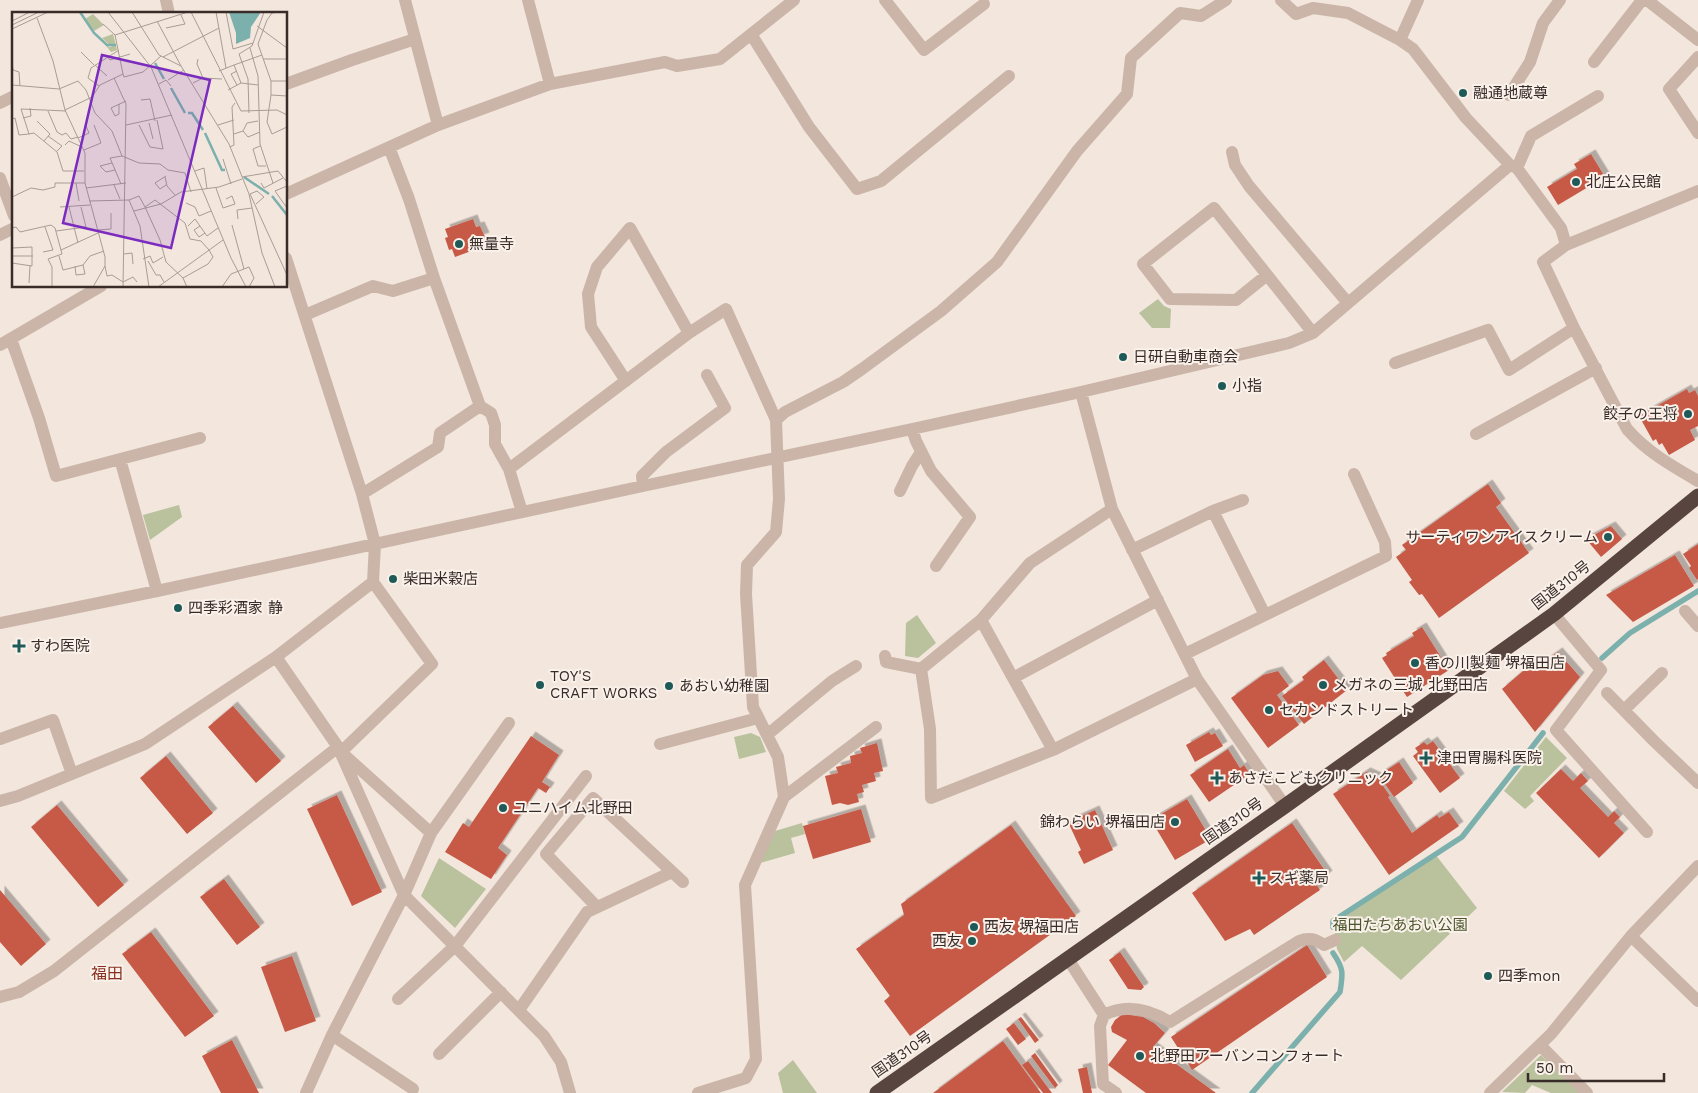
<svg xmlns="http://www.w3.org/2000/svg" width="1698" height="1093" font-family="'Work Sans','Noto Sans JP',sans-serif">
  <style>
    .green { fill: #b9c29d }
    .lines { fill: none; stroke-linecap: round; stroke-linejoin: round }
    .stream { stroke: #7cb0ad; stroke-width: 5.5 }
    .building { fill: #c65a47; filter: url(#shadow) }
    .minor { stroke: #cbb5a9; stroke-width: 12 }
    .highway { stroke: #594540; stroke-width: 15 }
    .poi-dot { fill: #1e5a58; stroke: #faf1ea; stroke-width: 2 }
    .labels { text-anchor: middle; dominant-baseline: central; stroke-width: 4; stroke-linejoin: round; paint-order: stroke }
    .poi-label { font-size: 15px; fill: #382c29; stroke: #faf1ea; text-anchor: start }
    .street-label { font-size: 15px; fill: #382c29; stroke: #faf1ea }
    .park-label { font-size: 15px; fill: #4b562c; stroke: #faf1ea }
    .neighbourhood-label { font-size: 16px; fill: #873021; stroke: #faf1ea }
    .inset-river { fill: none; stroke: #7cb0ad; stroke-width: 2.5 }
    .inset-road { fill: none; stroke: #a89c95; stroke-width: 1 }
    .view { fill: #7b2cbf; fill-opacity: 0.15; stroke: #7b2cbf; stroke-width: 2.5 }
    .inset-edge { fill: none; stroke: #382c29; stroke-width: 2.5 }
  </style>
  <defs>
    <filter id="shadow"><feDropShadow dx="4.5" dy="-4.5" stdDeviation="0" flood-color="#0004"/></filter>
  </defs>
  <rect width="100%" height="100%" fill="#f2e6dd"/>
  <path class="green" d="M1158,299L1164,306L1171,309L1170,328H1152L1139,313Z
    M179,505L182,517L150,540L143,515Z
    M917,615L936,643L918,658L905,656L906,623Z
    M751,733L760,737L766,752L739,759L734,737Z
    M1546,737L1567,758L1530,796L1534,801L1525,809L1504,791Z
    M802,823L805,834L791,838L795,853L760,863L775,831Z
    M1435,854L1477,908L1401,980L1362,946L1344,962L1337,949L1333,921Z
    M439,858L486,889L455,928L421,896Z
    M1541,1055L1580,1093H1551L1532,1085L1525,1093L1502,1092Z
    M793,1060L817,1093H783L778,1073Z"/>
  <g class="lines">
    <path class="stream" d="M1602,658L1630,633L1698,591
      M1333,927V921L1462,837L1543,733
      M1252,1093L1340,992C1343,973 1344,969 1333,953"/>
  </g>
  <path class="building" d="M1591,154L1605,177L1558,205L1547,187L1577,169L1574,164Z
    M473,219L476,227L480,226L485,237L479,239L482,247L455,257L452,249L449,250L445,238L448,237L445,229Z
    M1687,389L1689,393L1695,390L1698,396V426L1690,430L1695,440L1669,455L1662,443L1659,445L1656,439L1653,441L1639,416Z
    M1488,484L1501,503L1496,507L1529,553L1439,618L1422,594L1419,595L1409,582L1412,580L1396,557L1406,550L1402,545Z
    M1611,526L1622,539L1601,557L1586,539Z
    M1698,544V579L1697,580L1689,568L1691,566L1683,554Z
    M1675,555L1694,586L1633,622L1606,595Z
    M1422,627L1449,670L1407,697L1382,658L1387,655L1386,653L1414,636L1412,633Z
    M1558,652L1580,677L1535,732L1502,689L1529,666L1532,670Z
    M1324,660L1347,690L1304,724L1282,696L1304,680L1302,677Z
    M1278,671L1289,686L1277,695L1299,725L1268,748L1231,698L1263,675Z
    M233,706L281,761L256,783L208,727Z
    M1209,732L1211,735L1215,733L1223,746L1195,762L1186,745Z
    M531,736L559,755L542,782L550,787L546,793L538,788L498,848L507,855L491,879L445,852L463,823L469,827Z
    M1433,741L1460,778L1440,793L1413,756L1418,752L1415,748L1424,742L1427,745Z
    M877,743L883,771L874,773L876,781L862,785L864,792L857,794L859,802L848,805L840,803L832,805L825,776L838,773L836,767L851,763L850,756L862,753L860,748Z
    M1228,749L1240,768L1244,765L1250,774L1209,802L1190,775Z
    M166,756L213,813L187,834L140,778Z
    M1399,762L1413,783L1394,797L1379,775Z
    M1561,769L1573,781L1581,773L1588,781L1580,788L1608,817L1614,811L1620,817L1614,823L1624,833L1599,858L1536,793Z
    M1366,772L1377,777L1390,796L1388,797L1412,833L1437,815L1439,818L1449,812L1459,826L1389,875L1333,794Z
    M337,795L382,892L352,906L307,809Z
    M1187,799L1211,839L1175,860L1151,820Z
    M57,805L124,885L98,907L31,827Z
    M861,809L871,842L813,859L803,826Z
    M1095,810L1113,850L1084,864L1078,852L1081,850L1068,822Z
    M1292,823L1328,875L1316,884L1320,890L1254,935L1250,929L1225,941L1192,893Z
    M1011,825L1076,916L910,1036L884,1001L890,996L856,949L904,915L901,904Z
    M224,879L260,927L237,945L200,897Z
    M0,890L46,944L21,966L0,942Z
    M151,932L214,1016L185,1037L122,954Z
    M1307,945L1327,977L1192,1070L1171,1037Z
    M1120,952L1144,987L1141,990L1128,989L1109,960Z
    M292,956L316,1021L285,1032L261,967Z
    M1123,1014L1143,1017L1154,1023L1165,1033L1153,1047L1216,1093H1146L1108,1065L1127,1040L1112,1032L1111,1027L1115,1020Z
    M1021,1017L1039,1040L1035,1043L1018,1019Z
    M1014,1023L1026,1039L1018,1045L1006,1029Z
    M232,1040L259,1093H221L202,1056Z
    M1003,1041L1041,1093H933Z
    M1035,1053L1058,1085L1055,1088L1031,1056Z
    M1028,1061L1052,1093H1043L1022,1065Z
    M1087,1067L1092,1093H1083L1078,1069Z"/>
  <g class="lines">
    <path class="minor" d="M166,0L169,14
      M405,0L438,125
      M528,0L550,84
      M885,0L924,50L984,4
      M1281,0L1296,14L1313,8L1348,13L1400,40L1413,49L1466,118L1510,165L1517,168L1561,228L1566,245L1698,191
      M1647,0L1698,40
      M751,34L809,127L857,189L881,181L1009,76
      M1400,40L1418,0
      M1698,57L1669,89L1698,133
      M1594,62L1642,0
      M286,84L352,60L415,39
      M1509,95L1530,62L1543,23L1560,0
      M0,103L14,96
      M389,147L409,199L434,278L480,406L491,413L495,425V444L509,469L522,512
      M1232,152L1235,165L1249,186L1348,303
      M1517,168L1531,136L1598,96
      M0,178L14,216
      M286,194L438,125L550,84L665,62L677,66L720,59L794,0
      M0,235L14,228
      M1566,245L1543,262L1574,328L1627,429C1647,452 1672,466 1698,481
      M1267,275L1236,300L1170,299L1143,264L1214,208L1313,333
      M305,315L373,286L393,291L434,278
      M11,339L39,418L56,476L200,438
      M0,345L101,286
      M1395,363L1488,330L1509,370L1574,328
      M626,381L591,327L588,294L597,267L630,228L689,333
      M1081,392L1112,509L1197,679L1285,806
      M912,429L916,441L931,471L970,517L936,566
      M1476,434L1596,368
      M120,459L157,591
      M509,469L689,333L726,309L776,420
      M643,486L642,476L666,452L725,408L707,375
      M900,491L912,466L921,452
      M362,494L438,447L440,433L480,406
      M1112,509L1030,563L981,620L921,669L930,729L931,798L1053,750L1197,679
      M1213,511L1265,615
      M1132,550L1213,511L1243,500
      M1685,611L1698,626
      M1554,614L1601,670L1556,730L1647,832
      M981,620L1053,750
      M0,623L157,591L643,486L912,429L1081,392L1289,343L1313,333L1510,165
      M1185,654L1386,556L1385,542L1354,474
      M885,656L886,662L921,669
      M276,657L338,747L404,895L544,1036L561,1062L570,1093
      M1013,678L1158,600
      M1607,693L1654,741L1698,783
      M1624,710L1662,673
      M767,735L832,681L856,666
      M0,739L53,720L72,774
      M660,744L758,718
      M784,797L876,727
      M0,801L18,796L145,744L276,657L373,582L375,544L362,494L286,258
      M431,833L509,723
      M597,907L546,854L593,798L683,882
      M1631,936L1698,1001
      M1068,959L1104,1015
      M0,997L19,992L54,971L338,747
      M398,999L455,946L586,776
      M519,1010L587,912L672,872
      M332,1035L413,1089
      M1540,1045L1587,1093
      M439,1054L501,992
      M306,1093L332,1035L404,895L431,833L341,752L432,664L373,582
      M698,1093L746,1078L756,1059L745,885L784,797L778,757L753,707L746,594L747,565L776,532L779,499L776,420L785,412L843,382L862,369L941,311L997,262L1077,151L1127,94L1131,58L1180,13L1201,16L1226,0
      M1116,1093L1103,1084L1100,1026L1104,1015C1127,1003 1149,1009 1170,1022L1299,941C1309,937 1315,939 1324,945L1335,940
      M1490,1093L1551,1034L1631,936L1698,866"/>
    <path class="highway" d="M877,1093L1285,806L1554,614L1698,496"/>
  </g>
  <g class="poi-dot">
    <circle cx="1463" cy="93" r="5"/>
    <circle cx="1576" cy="182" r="5"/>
    <circle cx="459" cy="244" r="5"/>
    <circle cx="1123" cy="357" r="5"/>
    <circle cx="1222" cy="386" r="5"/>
    <circle cx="1688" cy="414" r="5"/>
    <circle cx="1608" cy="537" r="5"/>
    <circle cx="393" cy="579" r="5"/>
    <circle cx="178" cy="608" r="5"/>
    <path d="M16.5 638.5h5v5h5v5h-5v5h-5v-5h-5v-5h5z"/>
    <circle cx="1415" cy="663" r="5"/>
    <circle cx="540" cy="685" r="5"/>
    <circle cx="1323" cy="685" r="5"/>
    <circle cx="669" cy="686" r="5"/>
    <circle cx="1269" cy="710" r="5"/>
    <path d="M1423.5 750.5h5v5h5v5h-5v5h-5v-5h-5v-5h5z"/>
    <path d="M1214.5 770.5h5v5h5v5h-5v5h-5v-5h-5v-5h5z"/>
    <circle cx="503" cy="808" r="5"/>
    <circle cx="1175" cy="822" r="5"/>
    <path d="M1256.5 870.5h5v5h5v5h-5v5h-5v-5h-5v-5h5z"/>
    <circle cx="974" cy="927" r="5"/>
    <circle cx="972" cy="941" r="5"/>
    <circle cx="1488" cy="976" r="5"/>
    <circle cx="1140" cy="1056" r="5"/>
  </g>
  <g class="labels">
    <g class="poi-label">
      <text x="1473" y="93">融通地蔵尊</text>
      <text x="1586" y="182">北庄公民館</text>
      <text x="469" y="244">無量寺</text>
      <text x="1133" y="357">日研自動車商会</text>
      <text x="1232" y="386">小指</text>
      <text x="1678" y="414" text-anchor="end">餃子の王将</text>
      <text x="1598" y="537" text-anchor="end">サーティワンアイスクリーム</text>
      <text x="403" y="579">柴田米穀店</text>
      <text x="188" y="608">四季彩酒家 静</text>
      <text x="30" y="646">すわ医院</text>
      <text x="1425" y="663">香の川製麺 堺福田店</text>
      <text x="550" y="676">TOY'S<tspan x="550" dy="17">CRAFT WORKS</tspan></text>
      <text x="1333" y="685">メガネの三城 北野田店</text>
      <text x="679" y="686">あおい幼稚園</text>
      <text x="1279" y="710">セカンドストリート</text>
      <text x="1437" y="758">津田胃腸科医院</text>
      <text x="1228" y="778">あさだこどもクリニック</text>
      <text x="513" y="808">ユニハイム北野田</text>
      <text x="1165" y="822" text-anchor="end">錦わらい 堺福田店</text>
      <text x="1269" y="878">スギ薬局</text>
      <text x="984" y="927">西友 堺福田店</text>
      <text x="962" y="941" text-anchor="end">西友</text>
      <text x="1498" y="976">四季mon</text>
      <text x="1150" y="1056">北野田アーバンコンフォート</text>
    </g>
    <g class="street-label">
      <text transform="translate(1561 585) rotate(-38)">国道310号</text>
      <text transform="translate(1233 821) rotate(-35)">国道310号</text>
      <text transform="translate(902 1054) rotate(-35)">国道310号</text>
    </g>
    <g class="park-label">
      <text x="1400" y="925">福田たちあおい公園</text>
    </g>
    <g class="neighbourhood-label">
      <text x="107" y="973">福田</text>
    </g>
  </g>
  <g transform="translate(12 12)">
    <rect width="275" height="275" fill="#f2e6dd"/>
    <path d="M81,2L92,13L82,19L73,7ZM101,22L105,38L99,40L92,31L95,34L98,35H100L90,26Z" fill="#b9c29d"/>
    <path d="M217,0H249L239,15L238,26L224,32V21Z" fill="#7cb0ad"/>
    <path class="inset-river" d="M68,0L82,21L95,33H104M143,51L152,67M159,76L173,101M176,101H180L191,118M193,121L210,158H213M232,165L257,182M260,184L275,203"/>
    <path class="inset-road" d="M96,0L139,55L219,246L234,275M120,0L147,43L169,54L217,132L237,182L250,241L263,275M179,0L229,99L265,98L275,103M204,0L214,56M214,0L221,37L241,31M268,0L260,1L255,8L246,32L259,69H275M25,6L41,49L53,98L73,141V171L93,245V254L81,275M0,9L18,0M145,9L169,54M91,12L103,23M0,13L27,0M245,14L275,36M154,16L173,12L169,3M0,17L36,0M238,36L246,64L248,132L261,171M69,40L82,53M95,44L98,48L118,42M151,45L207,16M186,47L185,52L191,66M251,47H275M0,51L1,58L7,60L8,74M83,53L95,64M222,53L250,43M207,59L222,53L229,71M225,59L219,62L225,73M111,62L112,65L131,60L149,44M102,66L114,92L111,275M156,68L172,58M259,69V83L275,84M181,71L191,66L210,67M147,72L154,68L159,74M0,73L47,77L66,69L74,78L83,101L100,119L110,144L127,151L148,152L156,158L173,161L179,180M87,74L76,66L79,56L107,38M216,78L229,71L246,73M259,83L255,110L260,122L275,115M129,88L138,87L143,109M107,92V102L103,104L99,96L114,89M53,98L80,85L88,73L111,62L103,23L176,0M36,99L45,120L50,123L54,121L59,127L66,125M54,99L9,97L17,122L22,121L45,140L51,159H72M237,101L236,67L227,42L240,34L252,0M11,106L19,104L18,96M0,107L3,106L7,123L17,122M25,109L38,122L32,129M137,111L141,127M114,113L160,103M127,113L138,135L151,137L145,108M206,113L222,108M231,119L236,125L248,120M222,122L231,119L235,111L246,109M36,124L50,134L45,139M66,126L77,121L74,114M53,133L57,129L70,135M248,134L241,137L246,154H254M218,135L222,133L220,95L223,91M72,138L89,131L82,113M211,147L219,172M100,151L88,154L94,160L103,158M183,159L192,156L195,177M154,164L143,171L148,177L154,173M153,165L155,174L163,183M230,165L266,159L275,170M64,171L67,189M249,171L252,176L271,166M109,172L98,146L110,144M102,173L108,187M275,174L263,179L275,196M74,176L114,171M204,176L211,196L223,192L220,184L214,187M238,182L275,263M238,182L245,179L252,185L244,192M0,185L19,176L31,178L43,175V171H73M117,188L127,184L133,195L143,188L173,211L178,227L189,229L197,238L201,245L196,252L171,266M77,189L117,188L128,214L137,275M174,191L183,195L187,204L199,199M48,195L78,193M57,195L66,231M133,195L148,228L154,250L171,266L175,275M122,199L149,192L169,180L207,175L230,167M226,207L225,198L240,196M176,214L183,207L195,224L206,216M188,214L182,218L187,225L193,221M0,216L4,215L8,220L39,213L43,216L50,242L36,247L40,255V275M85,218L99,217V201M44,219L74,215L69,195M49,238L86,221M31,240L41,238L33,215M112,242L120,241L121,252M0,244H21M47,244L51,258L71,253L78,244L92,239M131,247L138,244L141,251L151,245M136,249L144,263H148L152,270M63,254L64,263L73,262L71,253M93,254L95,264L100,263L111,270L121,265L125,270M0,256V236L20,235V254L0,251M232,257L237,255L242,266L237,275M17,271L18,254M146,275L211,228M210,275L219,262L232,257L220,213"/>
    <path class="view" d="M90,43L198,68L159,236L51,211Z"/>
    <rect width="275" height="275" class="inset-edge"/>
  </g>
  <path d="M1528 1073v8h136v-8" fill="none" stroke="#382c29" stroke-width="2.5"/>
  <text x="1536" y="1073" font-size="15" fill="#382c29" stroke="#faf1ea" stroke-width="4" paint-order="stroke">50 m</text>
</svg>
